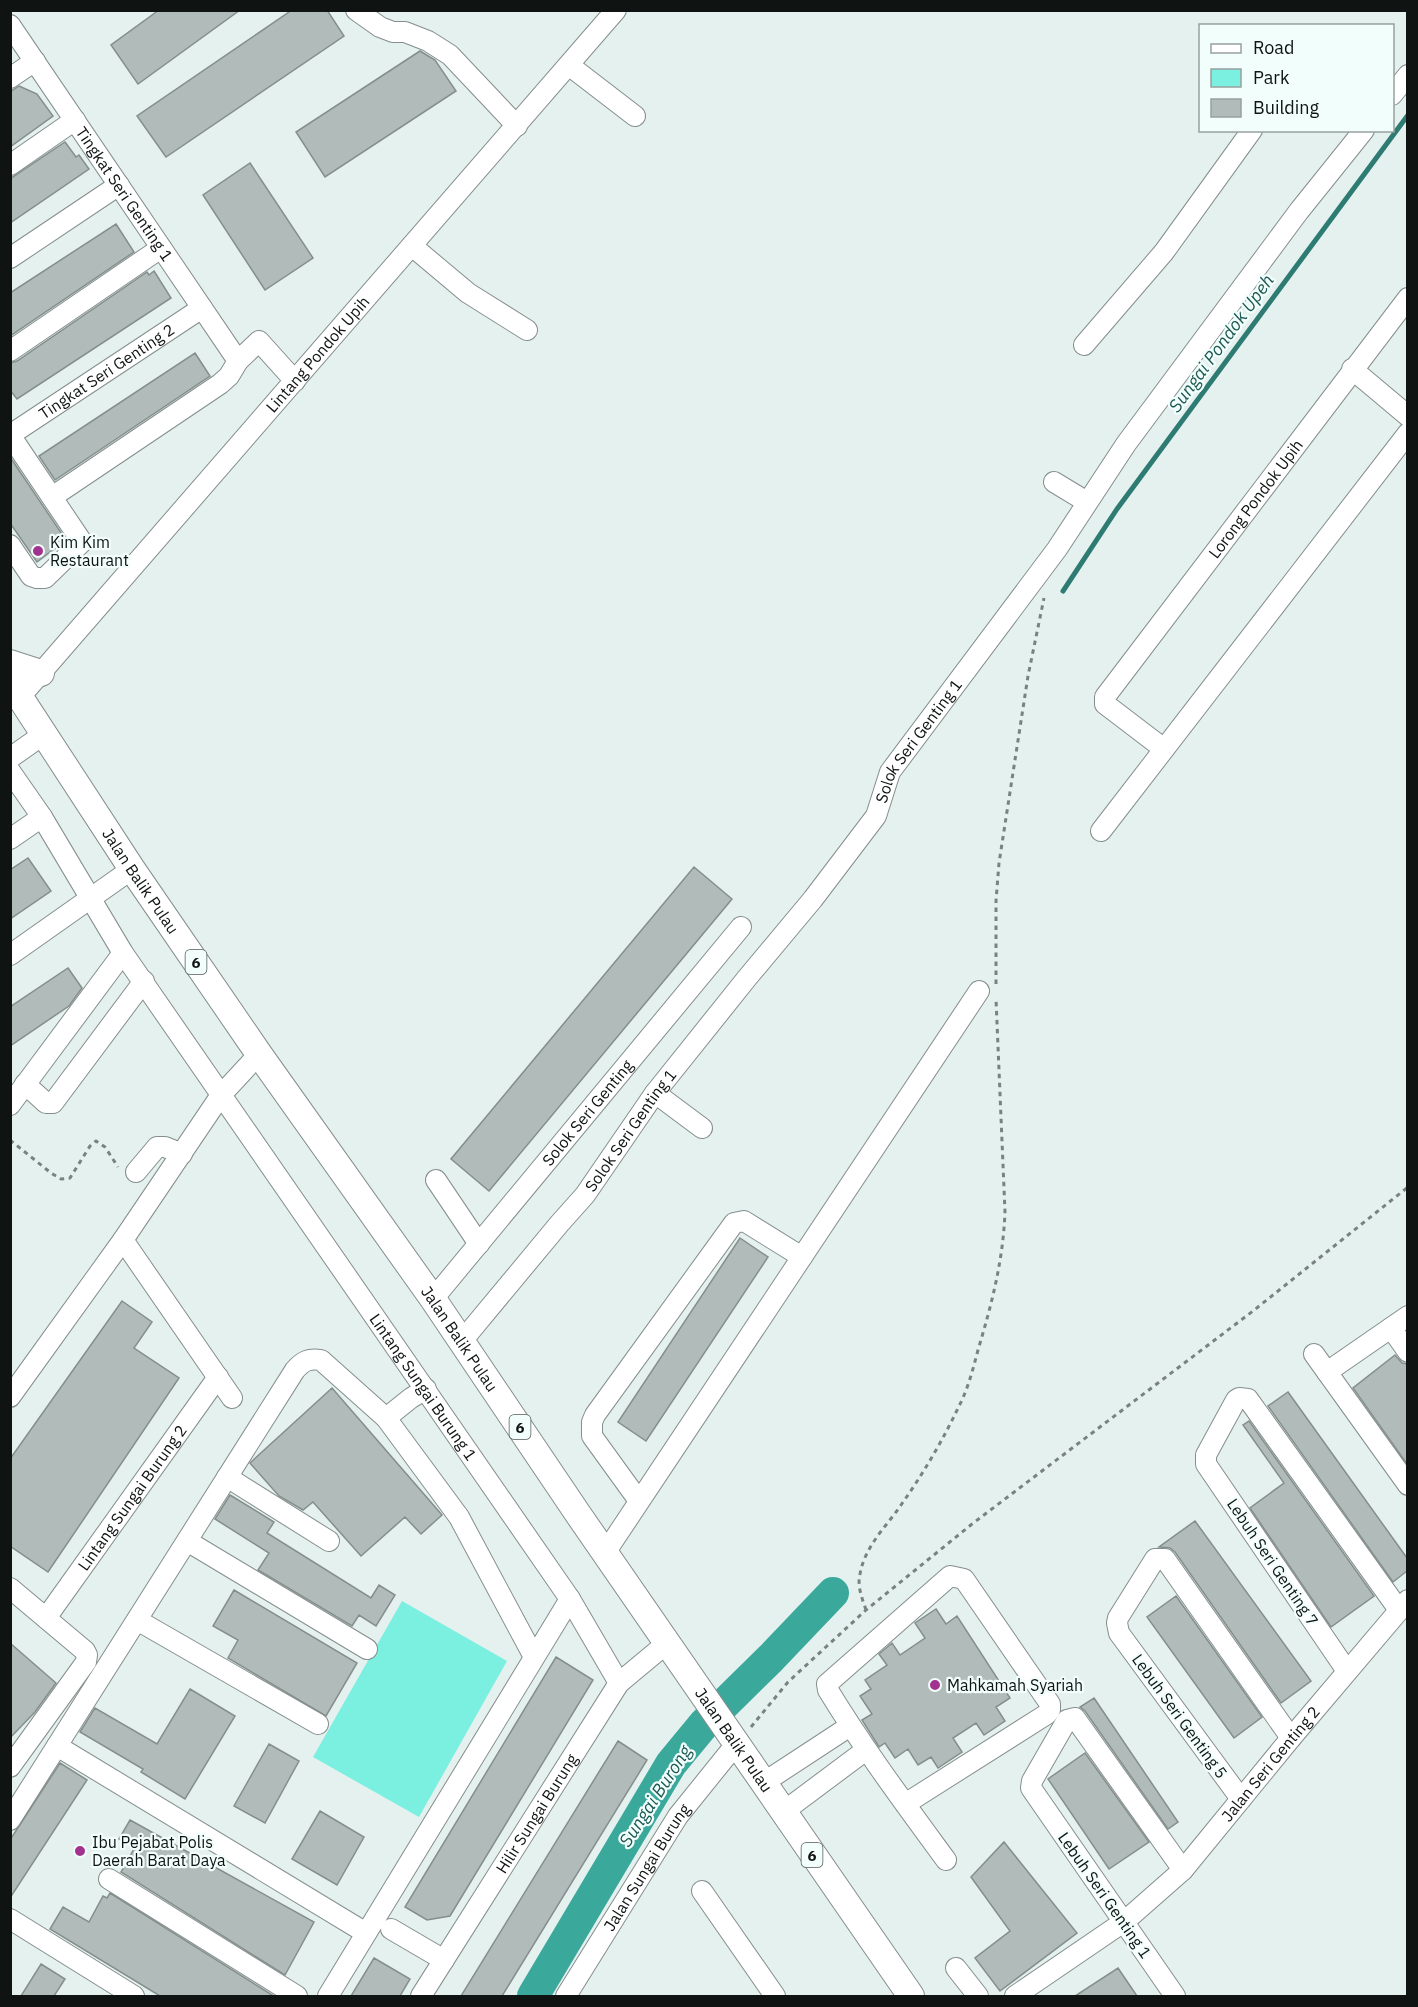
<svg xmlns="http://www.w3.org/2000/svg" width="1418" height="2007" font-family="'IBM Plex Sans',sans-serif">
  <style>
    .green { fill: #7befe0 }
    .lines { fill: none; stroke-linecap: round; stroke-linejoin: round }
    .stream { stroke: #2e7b73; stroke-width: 5 }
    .river { stroke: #3ba89c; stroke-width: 32 }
    .building { fill: #b1bcba; stroke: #848e8c; stroke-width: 1.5 }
    .minor-casing { stroke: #848e8d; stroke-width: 22 }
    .major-casing { stroke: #848e8d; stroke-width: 28 }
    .path { stroke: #7a8280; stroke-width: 3; stroke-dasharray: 4.5 4.5; stroke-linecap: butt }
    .minor { stroke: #fff; stroke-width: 20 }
    .major { stroke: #fff; stroke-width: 26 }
    .poi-dot { fill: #a13290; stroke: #f2fefc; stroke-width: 2 }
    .labels { text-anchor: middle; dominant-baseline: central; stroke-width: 4.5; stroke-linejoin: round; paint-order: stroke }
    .shield { fill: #f2fefc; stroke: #535a58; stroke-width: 1.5 }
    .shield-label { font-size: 15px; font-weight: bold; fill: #0f1312 }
    .street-label { font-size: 16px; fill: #0f1312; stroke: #f2fefc }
    .poi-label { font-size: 16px; fill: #0f1312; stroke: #f2fefc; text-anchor: start }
    .water-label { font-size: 18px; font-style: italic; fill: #1d5852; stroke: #f2fefc }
  </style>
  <rect width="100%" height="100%" fill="#e5f1ef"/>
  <path class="green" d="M402,1601L507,1661L419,1817L313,1757Z"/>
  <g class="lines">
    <path class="stream" d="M1063,591L1117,509L1408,115"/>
    <path class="river" d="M533,1996L671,1764L704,1724L771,1658L833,1593"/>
  </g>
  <path class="building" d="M159,10H240L138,84L111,45Z
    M292,10H327L344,36L166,157L137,116Z
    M420,51L435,60L456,91L325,177L296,132Z
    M19,86L37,94L53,116L10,147V92Z
    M65,142L76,157L79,155L89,169L10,223V179Z
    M250,163L313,258L265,290L203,195Z
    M116,224L134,252L10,336V293Z
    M154,271L171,298L17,399L10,390V363L17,361L147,272L149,275Z
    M195,353L210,376L55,480L39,456Z
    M10,457L66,540L37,562L10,523Z
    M28,858L51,891L10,919V870Z
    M694,867L732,899L489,1191L451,1159Z
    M68,968L82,988L69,1006L10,1046V1007Z
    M740,1238L768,1257L646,1441L618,1422Z
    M122,1301L152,1322L134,1348L179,1378L48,1572L10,1546V1459Z
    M1395,1355L1402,1363L1407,1364V1464L1353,1388Z
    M332,1388L442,1515L421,1534L405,1517L361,1556L313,1502L303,1510L279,1496L250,1463Z
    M1288,1392L1407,1558V1571L1393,1582L1268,1406Z
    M1249,1421L1374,1596L1331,1627L1250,1508L1284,1483L1243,1425Z
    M230,1495L274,1522L267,1533L371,1598L379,1585L395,1595L376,1626L359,1615L352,1626L258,1570L269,1553L215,1519Z
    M1195,1521L1311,1681L1281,1703L1175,1552L1170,1548L1159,1547Z
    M234,1590L357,1663L326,1716L228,1658L238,1640L213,1626Z
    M1176,1596L1262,1717L1234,1738L1147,1617Z
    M936,1609L946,1624L957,1616L1010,1698L996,1707L1005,1721L984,1735L976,1723L953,1738L962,1752L938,1768L931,1757L918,1765L908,1749L895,1758L885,1743L879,1747L862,1720L872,1714L860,1696L871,1689L865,1680L887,1665L879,1654L892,1643L900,1655L925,1638L915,1623Z
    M10,1643L56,1683L35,1712L10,1738Z
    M556,1657L593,1680L450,1916L427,1920L405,1907Z
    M190,1689L235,1716L185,1799L141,1772L143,1769L80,1732L95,1708L157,1744Z
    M1094,1698L1178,1822L1168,1829L1085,1711L1080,1707Z
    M618,1741L647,1760L502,1996H461Z
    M269,1744L299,1761L265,1823L234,1806Z
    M1085,1753L1149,1842L1109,1869L1048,1779Z
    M60,1763L87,1780L10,1898V1840Z
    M320,1811L364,1837L337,1885L292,1859Z
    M130,1820L314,1922L285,1975L121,1872L135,1847L119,1839Z
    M1004,1842L1077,1933L1000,1991L975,1958L1010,1931L971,1877Z
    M110,1893L272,1995L271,1996H160L50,1929L63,1907L89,1922L103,1896L107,1898Z
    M374,1958L410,1979L400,1996H351Z
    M41,1964L65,1979L54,1996H21Z
    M1118,1968L1137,1996H1075Z"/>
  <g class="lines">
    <defs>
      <g id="minor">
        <path d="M356,10L380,27L393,32H405L428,41L450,55L517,126"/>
        <path id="s1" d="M10,25L238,361"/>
        <path d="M570,66L635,116"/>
        <path d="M10,78L35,61"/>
        <path d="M1392,95L1408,75"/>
        <path d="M10,165L75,120"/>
        <path d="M412,246L468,293L527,330"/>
        <path d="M10,258L119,185"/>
        <path d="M1084,345L1164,252L1252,130"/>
        <path d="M10,351L161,248"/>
        <path d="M1352,369L1408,416"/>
        <path d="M1054,482L1087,502"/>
        <path d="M52,497L220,384L229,376L238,361L259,341L295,381"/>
        <path id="s2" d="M10,545L31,576L37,578H45L82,542L10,435L202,308"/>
        <path id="s3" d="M20,697L616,10"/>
        <path id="s4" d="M1164,749L1105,704V697L1408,298"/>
        <path d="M10,758L44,734"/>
        <path id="s5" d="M10,771L42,817L123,953L570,1599L619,1683"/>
        <path d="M1101,831L1408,433"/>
        <path d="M10,839L42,817"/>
        <path d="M10,955L132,869"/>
        <path d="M25,1084L46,1103H53L144,981"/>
        <path d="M655,1093L702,1128"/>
        <path d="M10,1105L123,953"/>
        <path d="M136,1172L157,1147H165L182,1154"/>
        <path d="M436,1180L479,1244"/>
        <path d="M123,1240L232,1398"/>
        <path id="s6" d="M433,1299L741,927"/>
        <path d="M1391,1328L1408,1352"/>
        <path id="s7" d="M462,1341L560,1223L585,1195L655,1093L747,978L813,899L876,816L890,772L1057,549L1126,444L1299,211L1364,130"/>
        <path d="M1314,1354L1408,1485"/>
        <path d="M1327,1372L1408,1316"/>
        <path d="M10,1397L123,1240L221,1095L259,1054"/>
        <path d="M386,1418L411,1398L426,1389"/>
        <path d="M227,1477L329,1541"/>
        <path d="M639,1501L592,1436V1422L595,1415L734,1223L744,1221L802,1257"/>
        <path d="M187,1541L367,1649"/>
        <path d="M605,1553L979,991"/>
        <path d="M10,1588L85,1651L87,1655L86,1662L10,1767"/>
        <path id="s8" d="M46,1618L218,1377"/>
        <path d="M137,1620L318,1724"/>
        <path d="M1347,1671L1206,1464V1455L1236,1400L1239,1398L1248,1399L1399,1610"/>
        <path d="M57,1746L366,1933"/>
        <path d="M763,1783L850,1726"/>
        <path d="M1241,1799L1119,1633L1117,1623L1118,1618L1155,1559H1165L1291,1738"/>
        <path d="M905,1804L1047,1714L1050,1710V1704L964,1579L950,1576L827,1684L828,1690C864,1749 905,1804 946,1860"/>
        <path d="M783,1812L866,1750"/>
        <path d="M10,1820L295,1370C303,1361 309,1358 321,1360L386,1418L459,1517L534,1657"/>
        <path d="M109,1879L297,1996"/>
        <path d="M702,1891L775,1996"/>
        <path d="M10,1919L134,1996"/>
        <path d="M391,1929L444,1960"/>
        <path d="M956,1968L978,1996"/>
        <path d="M328,1996L570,1599"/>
        <path id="s9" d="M421,1996L619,1683L667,1643"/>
        <path id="s10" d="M566,1996L678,1816L736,1744"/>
        <path id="s11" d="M1015,1996L1125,1921L1183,1870L1291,1738L1408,1600"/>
        <path d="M1175,1996L1031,1788L1032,1781L1067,1720L1075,1718L1183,1870"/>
      </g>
      <g id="major">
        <path d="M10,663L41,673"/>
        <path id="s12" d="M10,682L132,869L259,1054L433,1299L578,1514L911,1996"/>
      </g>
    </defs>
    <use href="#minor" class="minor-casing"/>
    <use href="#major" class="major-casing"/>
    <path class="path" d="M996,984V901L999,863L1028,676L1044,598
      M10,1140L51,1173L61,1179L70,1178L90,1146L96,1141L105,1147L118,1167
      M866,1610C862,1598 857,1586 860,1574C865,1546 886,1527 901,1505C923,1474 943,1440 959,1406C968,1389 973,1369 978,1350C992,1303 1003,1261 1005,1212L996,999
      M751,1727L788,1682L866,1610L972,1524L1253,1311L1408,1187"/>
    <use href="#minor" class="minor"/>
    <use href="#major" class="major"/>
  </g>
  <g class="poi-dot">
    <circle cx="38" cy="551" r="6"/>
    <circle cx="935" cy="1685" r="6"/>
    <circle cx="80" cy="1851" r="6"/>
  </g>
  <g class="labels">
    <g class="shield">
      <rect x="185.5" y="950" width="21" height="24" rx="4.5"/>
      <rect x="509.5" y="1415" width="21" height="24" rx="4.5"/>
      <rect x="801.5" y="1843" width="21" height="24" rx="4.5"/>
    </g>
    <g class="shield-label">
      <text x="196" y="962">6</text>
      <text x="520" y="1427">6</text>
      <text x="812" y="1855">6</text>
    </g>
    <g class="street-label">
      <text stroke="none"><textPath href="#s1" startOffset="204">Tingkat Seri Genting 1</textPath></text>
      <text stroke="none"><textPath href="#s3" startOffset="454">Lintang Pondok Upih</textPath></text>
      <text stroke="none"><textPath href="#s2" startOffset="348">Tingkat Seri Genting 2</textPath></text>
      <text stroke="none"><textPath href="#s4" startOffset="330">Lorong Pondok Upih</textPath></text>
      <text stroke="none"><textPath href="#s7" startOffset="756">Solok Seri Genting 1</textPath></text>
      <text stroke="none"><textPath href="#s12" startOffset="238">Jalan Balik Pulau</textPath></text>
      <text stroke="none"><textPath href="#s6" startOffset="242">Solok Seri Genting</textPath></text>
      <text stroke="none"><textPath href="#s7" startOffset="270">Solok Seri Genting 1</textPath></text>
      <text stroke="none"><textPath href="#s12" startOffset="796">Jalan Balik Pulau</textPath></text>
      <text stroke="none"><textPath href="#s5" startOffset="742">Lintang Sungai Burung 1</textPath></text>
      <text stroke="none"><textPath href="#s8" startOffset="148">Lintang Sungai Burung 2</textPath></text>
      <text transform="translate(1273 1562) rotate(56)">Lebuh Seri Genting 7</text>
      <text transform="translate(1180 1716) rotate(54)">Lebuh Seri Genting 5</text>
      <text stroke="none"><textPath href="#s12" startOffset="1282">Jalan Balik Pulau</textPath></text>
      <text stroke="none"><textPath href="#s11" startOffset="348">Jalan Seri Genting 2</textPath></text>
      <text stroke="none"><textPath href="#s9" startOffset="216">Hilir Sungai Burung</textPath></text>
      <text stroke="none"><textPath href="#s10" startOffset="152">Jalan Sungai Burung</textPath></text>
      <text transform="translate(1105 1895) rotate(55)">Lebuh Seri Genting 1</text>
    </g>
    <g class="poi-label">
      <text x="50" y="542">Kim Kim<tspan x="50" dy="18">Restaurant</tspan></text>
      <text x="947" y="1685">Mahkamah Syariah</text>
      <text x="92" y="1842">Ibu Pejabat Polis<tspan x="92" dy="18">Daerah Barat Daya</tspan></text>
    </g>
    <g class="water-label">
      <text transform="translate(1221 343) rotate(-54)">Sungai Pondok Upeh</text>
      <text transform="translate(655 1796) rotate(-57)">Sungai Burong</text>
    </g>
  </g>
  <rect width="1418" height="2007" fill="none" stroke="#0f1312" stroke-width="24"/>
  <rect x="1199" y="24" width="195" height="108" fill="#f2fefc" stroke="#97a09e" stroke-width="1.5"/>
  <rect x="1211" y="44" width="30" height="9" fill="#ffffff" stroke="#97a09e" stroke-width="1.5"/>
  <text x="1253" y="54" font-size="18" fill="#0f1312">Road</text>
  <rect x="1211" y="69" width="30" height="18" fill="#7befe0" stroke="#97a09e" stroke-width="1.5"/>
  <text x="1253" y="84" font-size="18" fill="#0f1312">Park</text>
  <rect x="1211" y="99" width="30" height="18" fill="#b1bcba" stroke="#97a09e" stroke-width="1.5"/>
  <text x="1253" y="114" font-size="18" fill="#0f1312">Building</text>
</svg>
